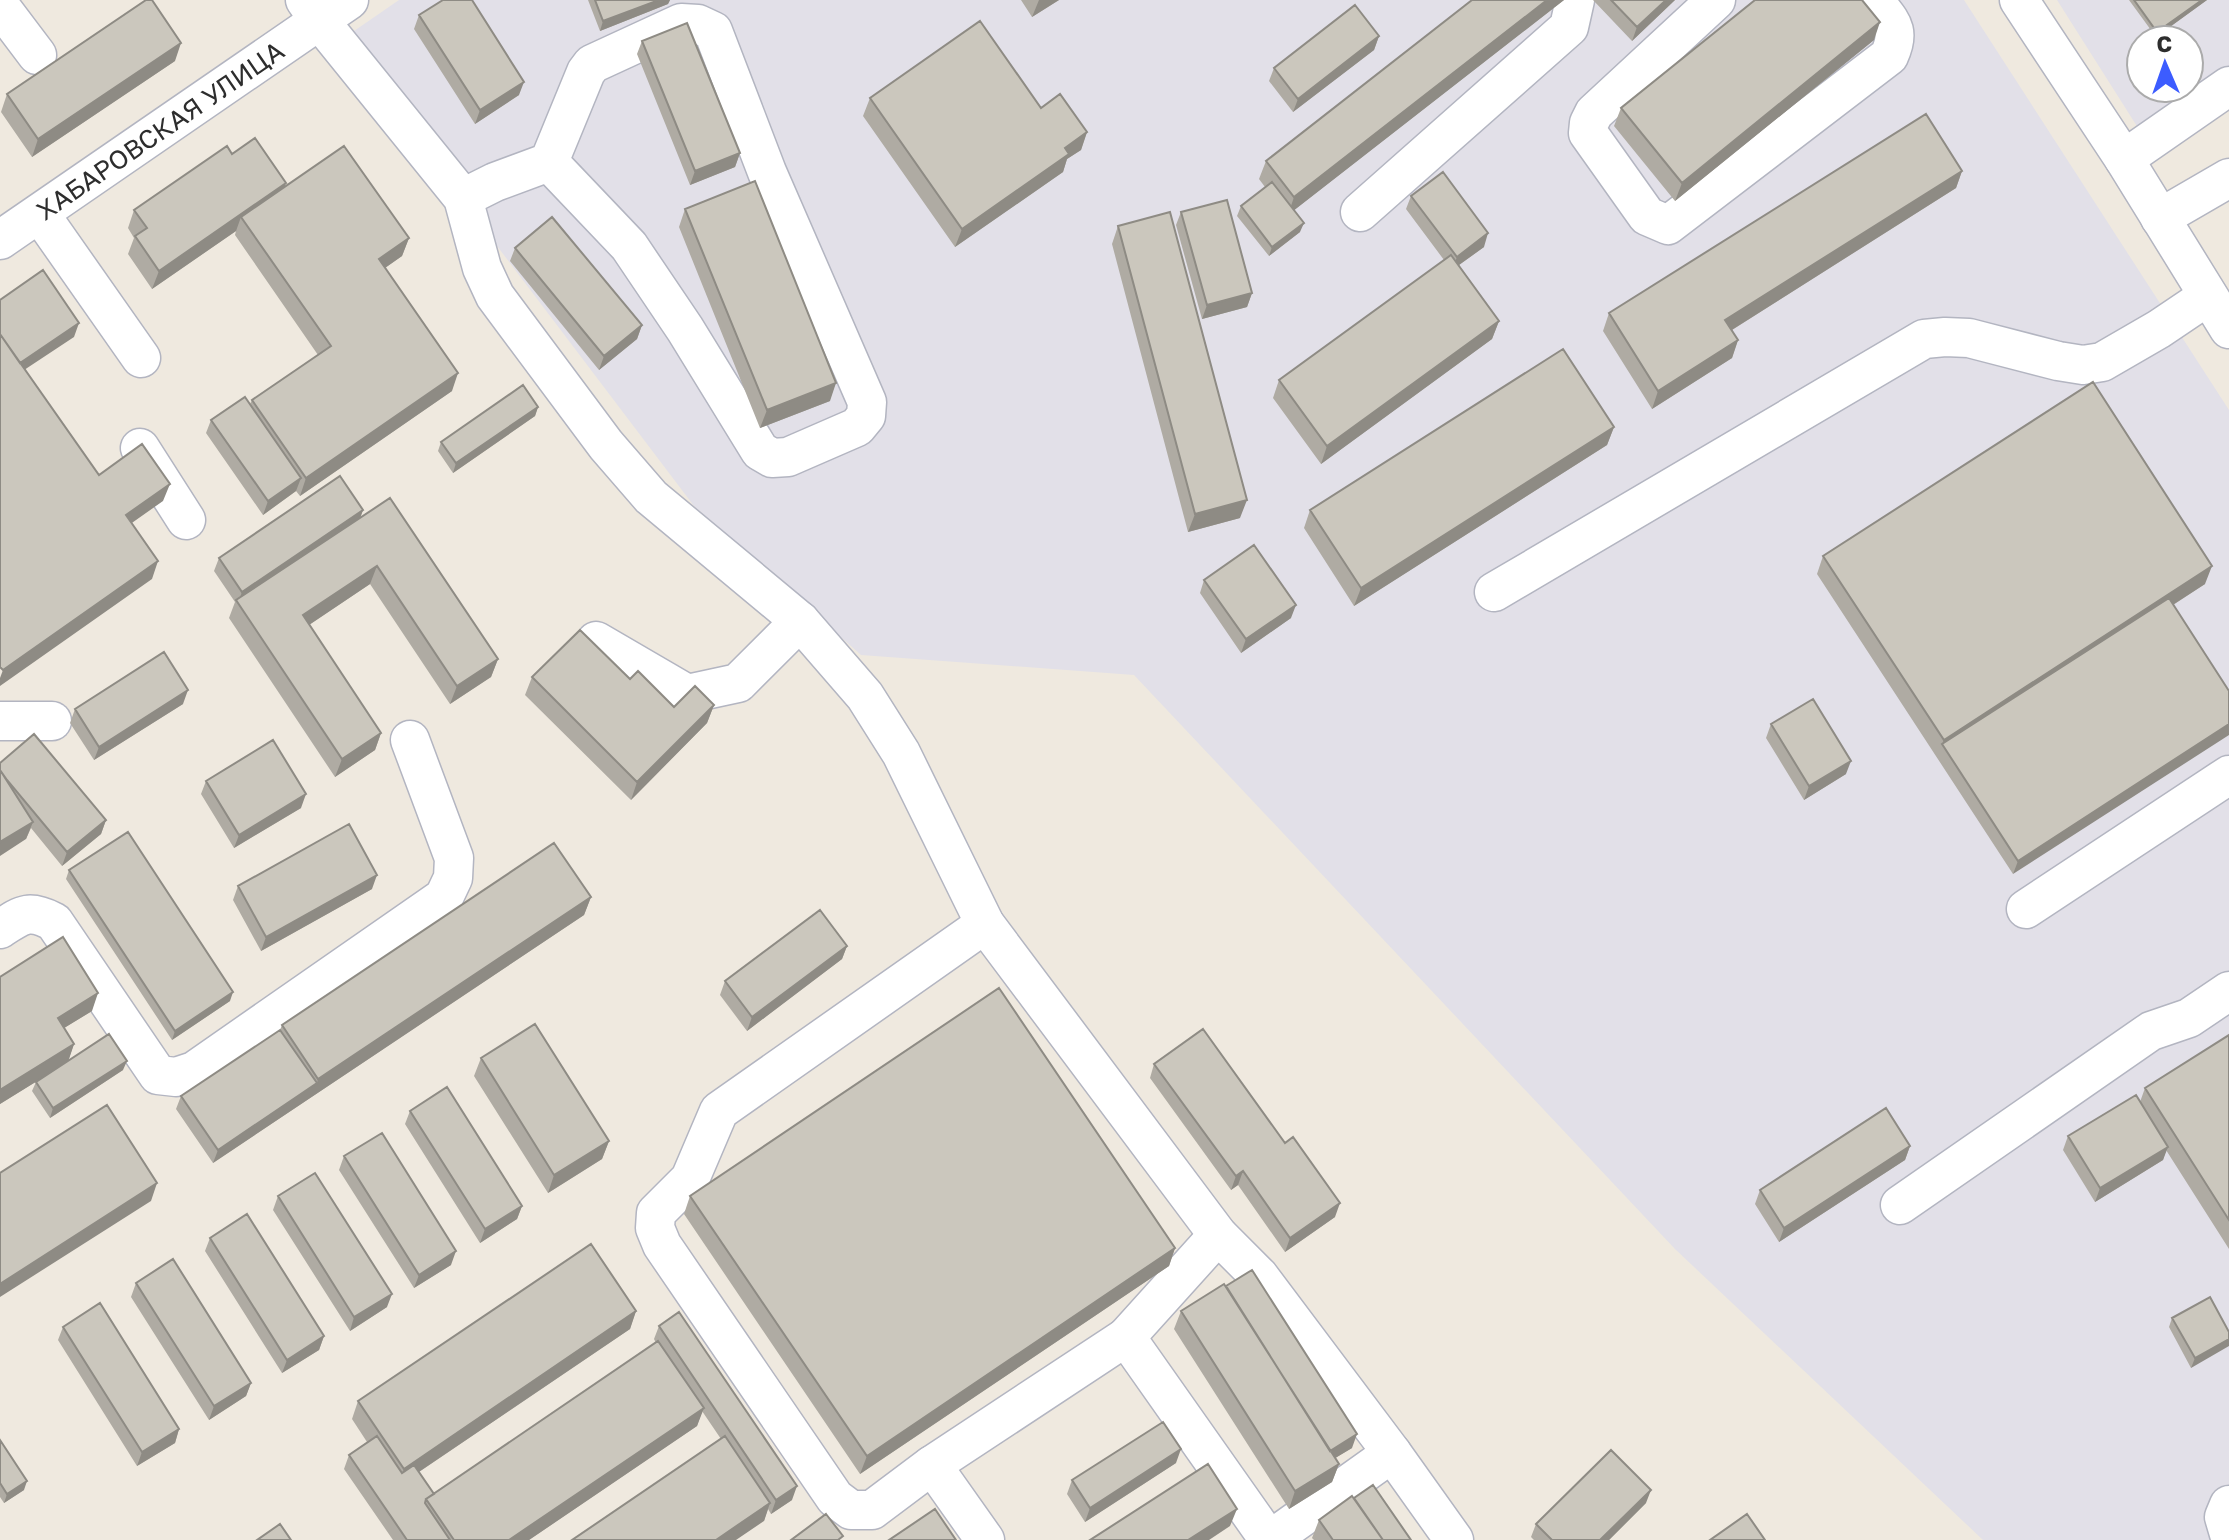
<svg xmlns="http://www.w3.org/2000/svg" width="2229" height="1540" font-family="'Golos Text',sans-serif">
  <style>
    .industrial { fill: #e2e0e8; fill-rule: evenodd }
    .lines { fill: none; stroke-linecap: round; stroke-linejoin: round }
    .minor-casing { stroke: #b3b5c1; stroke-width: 41 }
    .minor { stroke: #fff; stroke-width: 38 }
    .wall { fill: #afaba3 }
    .shaded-wall { fill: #8e8b84 }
    .building { fill: #cbc7bd; stroke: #8e8b84; stroke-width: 2 }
    .labels { text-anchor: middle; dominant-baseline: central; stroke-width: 7; stroke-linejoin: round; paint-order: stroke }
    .street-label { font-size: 26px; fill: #2d2d2d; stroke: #fff }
  </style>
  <rect width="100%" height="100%" fill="#efe9df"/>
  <path class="industrial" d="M399,0H1964L2229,410V1540H1983L1675,1249L1134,675L861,655L694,506L341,40Z
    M2057,0H2229V96L2152,150ZM2141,40H2189V88H2141Z"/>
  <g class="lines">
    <defs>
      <g id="minor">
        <path d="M305,0L319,20L463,198L482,268L495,296L606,445L651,497L800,621L865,696L901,753L985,924L1218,1235L1259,1276L1392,1453L1454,1540"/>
        <path d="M1716,0L1594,113L1589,123L1588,133L1647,216L1668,225L1889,56C1902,28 1890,22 1874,0"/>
        <path d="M2019,0L2124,159L2229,329"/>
        <path d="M0,6L37,55"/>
        <path d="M2124,159L2229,86"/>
        <path d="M463,198L495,182L549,162L629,246L685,329L760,451L772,458L788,457L857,427L866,416L867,402L767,172L713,31L698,24L681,23L592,64L586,72L549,162"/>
        <path d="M1360,212L1569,27L1575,0"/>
        <path d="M40,214L141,358"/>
        <path d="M2160,218L2229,178"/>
        <path id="s1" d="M0,240L349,0"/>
        <path d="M140,448L186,520"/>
        <path d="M1494,592L1924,339L1945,337L1969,338L2058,361L2083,365L2102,362L2159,329L2208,296"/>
        <path d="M596,641L687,694L738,683L800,621"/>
        <path d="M0,721H52"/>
        <path d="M2026,909L2229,775"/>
        <path d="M0,929C23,914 29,909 54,922L158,1075L176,1077L194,1071L444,897L453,878L454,858L410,740"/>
        <path d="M1900,1205L2151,1031L2189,1018L2229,991"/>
        <path d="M1218,1235L1126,1337L1269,1540"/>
        <path d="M932,1465L1126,1337"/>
        <path d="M2229,1505L2224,1517L2229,1534"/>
        <path d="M985,1540L932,1465L872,1510H851L835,1498L662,1245L655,1228L656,1213L690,1179L719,1111L985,924"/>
        <path d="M1270,1540L1392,1453"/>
      </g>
    </defs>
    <use href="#minor" class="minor-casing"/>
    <use href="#minor" class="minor"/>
  </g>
  <path class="wall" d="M588,0H670L668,4L600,31Z
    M1021,0H1059L1032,17Z
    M1472,0H1564L1294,210L1300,232L1269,256L1237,216L1241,206L1265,187L1259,179L1266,161Z
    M1593,0H1675L1632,41Z
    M2129,0H2207L2156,37Z
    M419,15L519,95L475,124L414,29Z
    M1379,36L1374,50L1293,112L1269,81L1274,68Z
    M1874,40L1675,201L1614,126L1621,108Z
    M642,41L740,153L735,167L690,185L637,54Z
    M175,61L32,157L1,112L7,94Z
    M870,98L1041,108L1087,132L1081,150L1067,159L1063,172L955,247L863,116Z
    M232,154L284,187L409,238L402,256L385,268L452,391L300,496L296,491L263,515L206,433L211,420L250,404L252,400L318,355L235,235L236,231L152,289L128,254L134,238L128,228L134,210Z
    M1962,171L1956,188L1732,330L1738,340L1732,358L1652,409L1603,331L1609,313Z
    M1411,196L1484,247L1459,265L1499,321L1492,339L1321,464L1273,398L1279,380L1444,260L1406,209Z
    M685,209L830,401L760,428L679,227Z
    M1181,212L1252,293L1247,307L1202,319L1176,225Z
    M1118,226L1240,518L1188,532L1112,244Z
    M515,248L642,325L637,339L599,370L510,261Z
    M538,407L535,416L453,473L438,451L441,442Z
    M1614,427L1607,445L1354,606L1304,528L1310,510Z
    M363,510L360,518L498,659L491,677L450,704L370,584L309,625L381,733L375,750L335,777L229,618L235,602L214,571L219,558Z
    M1823,556L2205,584L2173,605L2013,874L1817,574Z
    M1204,580L1291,618L1241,653L1200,593Z
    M532,677L630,679L674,707L714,705L707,723L631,800L525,695Z
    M183,704L94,760L70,723L75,709Z
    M1771,724L1846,774L1804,800L1766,738Z
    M0,763L106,820L101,834L62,866L31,828L26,839Z
    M206,781L301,808L234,848L201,794Z
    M69,870L230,1001L172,1040L66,879Z
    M238,886L372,889L261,951L233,900Z
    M591,897L584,915L213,1163L176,1109L181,1096L280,1030L282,1025Z
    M847,946L842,959L747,1031L720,995L725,981Z
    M0,977L92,1011L64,1028L74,1044L68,1061L123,1070L50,1118L32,1091L36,1082L45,1076L0,1104Z
    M2229,1035V1249L2166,1150L2163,1160L2095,1202L2063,1150L2068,1136L2140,1102L2145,1088Z
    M481,1058L609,1141L602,1159L548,1193L474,1076Z
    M1154,1064L1335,1217L1285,1252L1238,1185L1231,1190L1150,1078Z
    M410,1111L522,1206L517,1219L480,1243L405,1124Z
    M1910,1146L1905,1160L1779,1242L1755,1204L1760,1190Z
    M344,1156L451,1265L414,1288L339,1170Z
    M278,1196L387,1307L350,1331L273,1210Z
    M690,1196L1175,1248L1169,1266L860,1474L684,1214Z
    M210,1238L324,1336L319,1350L282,1373L205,1251Z
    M136,1283L251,1383L246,1396L209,1420L131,1297Z
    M636,1311L630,1329L419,1472L434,1494L656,1343L654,1339L659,1326L792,1500L771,1514L768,1509L764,1521L721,1439L702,1411L697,1426L529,1540H393L344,1469L349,1455L367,1442L352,1419L358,1401Z
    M1181,1311L1352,1448L1335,1458L1339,1464L1332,1482L1289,1509L1174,1329Z
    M2172,1318L2229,1332L2191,1368L2169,1327Z
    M63,1327L179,1429L175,1443L137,1466L58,1340Z
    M0,1440L24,1490L4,1503L0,1497Z
    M1176,1463L1085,1522L1067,1494L1072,1480Z
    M1354,1498L1411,1540H1314L1312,1538L1319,1520Z
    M1646,1503L1609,1540H1534L1531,1537L1536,1524Z"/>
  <path class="shaded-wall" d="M659,0H670L668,4L600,31L603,21Z
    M1039,0H1059L1032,17Z
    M1547,0H1564L1288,215L1294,197Z
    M1666,0H1675L1632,41L1637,27Z
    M2202,0H2207L2156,37L2157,32Z
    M1880,22L1874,40L1675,201L1682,183Z
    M1379,36L1374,50L1293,112L1298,99Z
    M181,43L175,61L32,157L38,139Z
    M524,82L519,95L475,124L480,110Z
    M1087,132L1081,150L1067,159L1063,172L955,247L962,229L1065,148Z
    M740,153L735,167L690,185L695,171Z
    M1962,171L1956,188L1719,338L1725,320Z
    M286,183L279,201L241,217L236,231L152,289L159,271Z
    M1304,223L1300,232L1269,256L1272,247Z
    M1488,233L1484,247L1452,270L1457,257Z
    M409,238L402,256L372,277L379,259Z
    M1252,293L1247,307L1202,319L1207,305Z
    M1499,321L1492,339L1321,464L1327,446Z
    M79,323L74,337L12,378L17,365Z
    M642,325L637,339L599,370L604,356Z
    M1738,340L1732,358L1652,409L1658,391Z
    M458,373L452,391L300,496L306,478Z
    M836,383L830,401L760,428L767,410Z
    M538,407L535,416L453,473L456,463Z
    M1614,427L1607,445L1354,606L1361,588Z
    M301,478L296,491L263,515L268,501Z
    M170,484L163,501L119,532L126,515Z
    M1247,500L1240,518L1188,532L1195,514Z
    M363,510L358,524L238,603L242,592Z
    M158,561L152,579L0,686V678L3,670Z
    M377,566L370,584L297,633L303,615Z
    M2212,566L2205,584L1947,751L1942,744L1944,740Z
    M1296,605L1291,618L1241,653L1246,639Z
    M498,659L491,677L450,704L457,686Z
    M188,690L183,704L94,760L99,747Z
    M714,705L707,723L631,800L637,782Z
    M2229,724V735L2013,874L2018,861Z
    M381,733L375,750L335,777L342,759Z
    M1851,761L1846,774L1804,800L1809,786Z
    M306,794L301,808L234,848L239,835Z
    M106,820L101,834L62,866L67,852Z
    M33,822L26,839L0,856V842Z
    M377,875L372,889L261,951L266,937Z
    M591,897L584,915L213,1163L218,1150L317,1083L318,1079Z
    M847,946L842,959L747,1031L752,1017Z
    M233,992L230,1001L172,1040L175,1031Z
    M98,993L92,1011L51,1036L58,1018Z
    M74,1044L68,1062L0,1104V1090Z
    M127,1061L123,1070L50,1118L53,1108Z
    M609,1141L602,1159L548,1193L554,1175Z
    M1910,1146L1905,1160L1779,1242L1784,1228Z
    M2168,1147L2163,1160L2095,1202L2100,1188Z
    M1243,1171L1238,1185L1231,1190L1236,1176Z
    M157,1183L151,1201L0,1297V1284Z
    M1340,1203L1335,1217L1285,1252L1290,1238Z
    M522,1206L517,1219L480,1243L485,1229Z
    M1175,1248L1169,1266L860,1474L867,1456Z
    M456,1251L451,1265L414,1288L419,1275Z
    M392,1294L387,1307L350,1331L354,1317Z
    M636,1311L630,1329L398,1486L404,1469Z
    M324,1336L319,1350L282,1373L287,1360Z
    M2229,1339V1346L2191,1368L2195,1358Z
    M251,1383L246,1396L209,1420L214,1406Z
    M704,1408L697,1426L529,1540H509Z
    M179,1429L175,1443L137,1466L142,1452Z
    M1357,1434L1352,1448L1322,1466L1327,1453Z
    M1181,1449L1176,1463L1085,1522L1090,1508Z
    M1339,1464L1332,1482L1289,1509L1295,1491Z
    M27,1481L24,1490L4,1503L7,1494Z
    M797,1486L792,1500L771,1514L776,1500Z
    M1651,1490L1646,1503L1609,1540H1600Z
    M770,1503L764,1521L736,1540H716Z
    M1237,1509L1230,1526L1209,1540H1188Z"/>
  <path class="building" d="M146,0H152L181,43L38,139L7,94Z
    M443,0H472L524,82L480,110L419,15Z
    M595,0H659L603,21Z
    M1472,0H1547L1294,197L1266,161Z
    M1611,0H1666L1637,27Z
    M1755,0H1862L1880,22L1682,183L1621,108Z
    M2134,0H2202L2157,32Z
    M1355,5L1379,36L1298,99L1274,68Z
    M980,21L1041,108L1060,94L1087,132L1065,148L1069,154L962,229L870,98Z
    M687,23L740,153L695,171L642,41Z
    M1926,114L1962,171L1725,320L1738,340L1658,391L1609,313Z
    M255,138L286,183L159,271L135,236L147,228L134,210L227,146L232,154Z
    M344,146L409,238L379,259L458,373L306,478L252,400L331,346L241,217Z
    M1443,172L1488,233L1457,257L1411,196Z
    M755,181L836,383L767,410L685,209Z
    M1272,182L1304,223L1272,247L1241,206Z
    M1227,200L1252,293L1207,305L1181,212Z
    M1170,212L1247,500L1195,514L1118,226Z
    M552,217L642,325L604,356L515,248Z
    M1451,255L1499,321L1327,446L1279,380Z
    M43,270L79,323L20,363L0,334V300Z
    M0,334L99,475L142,444L170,484L126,515L158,561L3,670L0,667Z
    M1563,349L1614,427L1361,588L1310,510Z
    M2093,382L2212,566L1944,740L1823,556Z
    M523,385L538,407L456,463L441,442Z
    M245,397L301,478L268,501L211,420Z
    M340,476L363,510L242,592L219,558Z
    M390,498L498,659L457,686L377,566L303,615L381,733L342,759L236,600Z
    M1254,545L1296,605L1246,639L1204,580Z
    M2169,598L2229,691V724L2018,861L1942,744Z
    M580,630L630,679L638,671L674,707L695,686L714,705L637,782L532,677Z
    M164,652L188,690L99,747L75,709Z
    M1813,699L1851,761L1809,786L1771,724Z
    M34,734L106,820L67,852L7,780L0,770V763Z
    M273,740L306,794L239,835L206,781Z
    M0,770L33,822L0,842Z
    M349,824L377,875L266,937L238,886Z
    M128,832L233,992L175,1031L69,870Z
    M554,843L591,897L318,1079L282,1025Z
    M820,910L847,946L752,1017L725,981Z
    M63,937L98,993L58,1018L74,1044L0,1090V977Z
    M999,988L1175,1248L867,1456L690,1196Z
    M535,1024L609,1141L554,1175L481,1058Z
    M1203,1029L1285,1143L1293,1137L1340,1203L1290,1238L1243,1171L1236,1176L1154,1064Z
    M280,1030L317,1083L218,1150L181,1096Z
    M109,1034L127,1061L53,1108L36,1082Z
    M2229,1035V1220L2145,1088Z
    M447,1087L522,1206L485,1229L410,1111Z
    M2136,1095L2168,1147L2100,1188L2068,1136Z
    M107,1105L157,1183L0,1284V1173Z
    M1886,1108L1910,1146L1784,1228L1760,1190Z
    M382,1133L456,1251L419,1275L344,1156Z
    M315,1173L392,1294L354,1317L278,1196Z
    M247,1214L324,1336L287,1360L210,1238Z
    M591,1244L636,1311L404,1469L358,1401Z
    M173,1259L251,1383L214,1406L136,1283Z
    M1252,1270L1357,1434L1330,1451L1226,1286Z
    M1224,1284L1339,1464L1295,1491L1181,1311Z
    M2210,1297L2229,1332V1339L2195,1358L2172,1318Z
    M100,1303L179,1429L142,1452L63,1327Z
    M679,1312L797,1486L776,1500L659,1326Z
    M658,1341L704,1408L509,1540H454L426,1499Z
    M1163,1422L1181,1449L1090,1508L1072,1480Z
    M377,1436L402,1473L414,1465L434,1494L426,1499L425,1503L450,1540H407L349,1455Z
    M725,1436L770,1503L716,1540H572Z
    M0,1440L27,1481L7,1494L0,1483Z
    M1611,1450L1651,1490L1600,1540H1552L1536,1524Z
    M1208,1464L1237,1509L1188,1540H1090Z
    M1373,1485L1411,1540H1383L1354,1498Z
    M1352,1496L1383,1540H1333L1319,1520Z
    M935,1509L956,1540H889Z
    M826,1514L843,1536L838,1540H791Z
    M1747,1514L1765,1540H1710Z
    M280,1524L291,1540H257Z"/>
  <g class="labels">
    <g class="street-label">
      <text stroke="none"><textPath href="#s1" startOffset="194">ХАБАРОВСКАЯ УЛИЦА</textPath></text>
    </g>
  </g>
  <g transform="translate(2165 64) rotate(358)"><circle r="38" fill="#ffffff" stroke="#ababab" stroke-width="2"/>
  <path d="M0-6L14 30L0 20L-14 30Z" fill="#3c5cff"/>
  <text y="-12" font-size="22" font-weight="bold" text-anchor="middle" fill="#2d2d2d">С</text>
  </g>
</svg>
